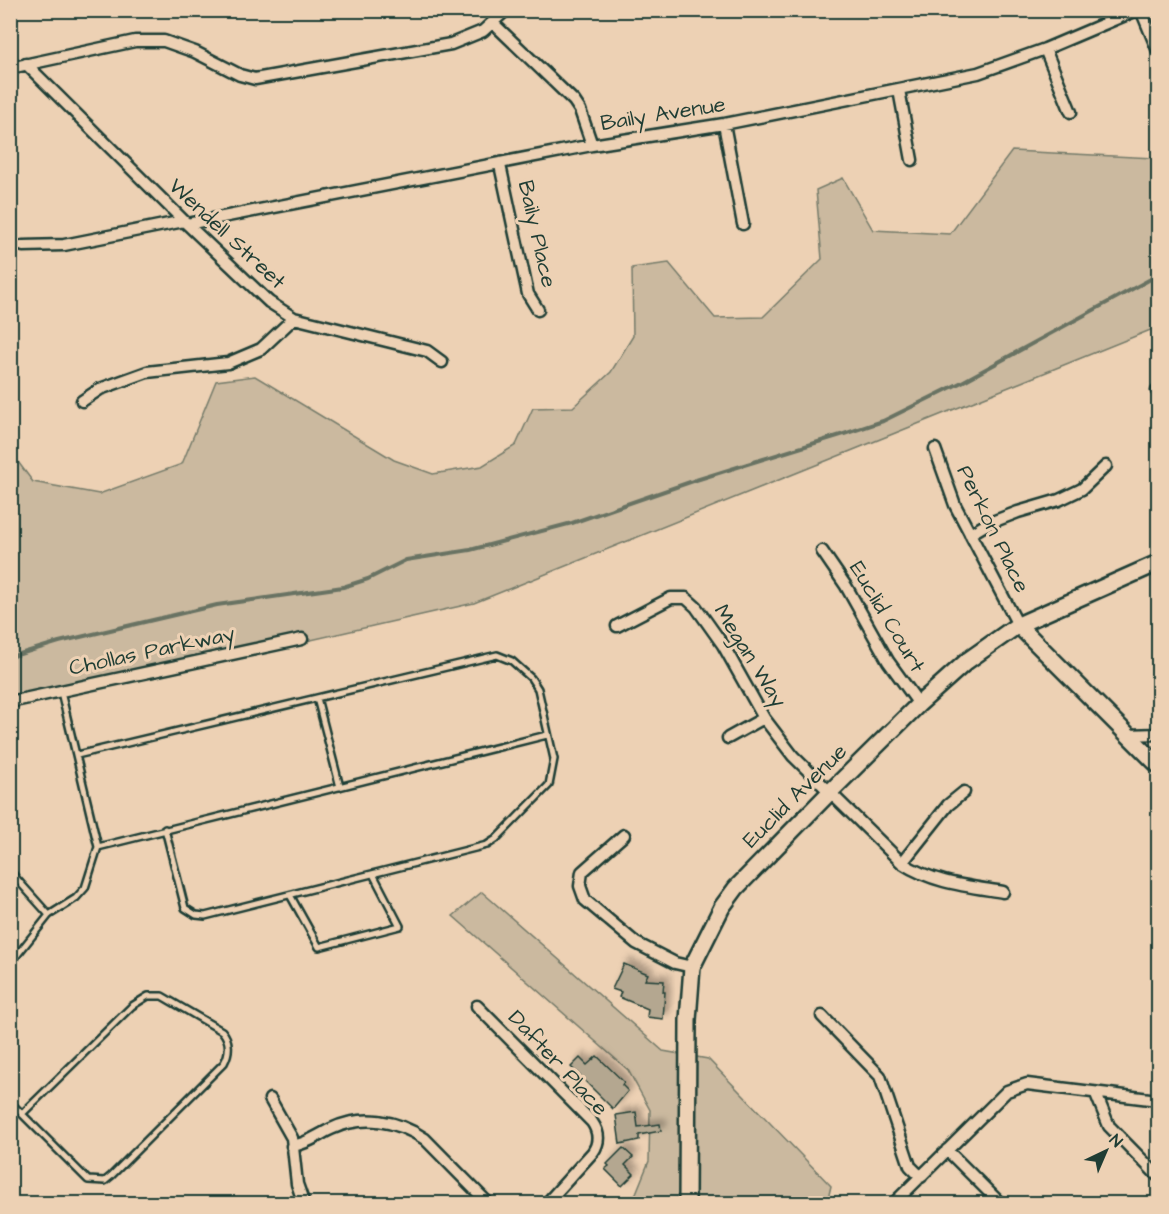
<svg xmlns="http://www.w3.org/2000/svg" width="1169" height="1214" font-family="'Architects Daughter',sans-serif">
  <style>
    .green { fill: #cbb99f; stroke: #757b6a; stroke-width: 1.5 }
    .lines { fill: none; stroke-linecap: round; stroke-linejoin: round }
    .stream { stroke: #697363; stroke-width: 4 }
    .building { fill: #b4a790; stroke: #1f3d34; stroke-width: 1.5; filter: url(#shadow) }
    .lane-casing { stroke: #1f3d34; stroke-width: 10 }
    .street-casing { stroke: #1f3d34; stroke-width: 15 }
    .secondary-casing { stroke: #1f3d34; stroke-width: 20 }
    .lane { stroke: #edd1b4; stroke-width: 5 }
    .street { stroke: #edd1b4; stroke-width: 10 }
    .secondary { stroke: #edd1b4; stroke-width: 15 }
    .labels { text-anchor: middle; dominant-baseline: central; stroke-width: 6; stroke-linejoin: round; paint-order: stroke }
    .street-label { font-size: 22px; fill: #1f3d34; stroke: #edd1b4 }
  </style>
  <defs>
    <filter id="shadow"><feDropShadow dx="5.5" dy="-5.5" stdDeviation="3" flood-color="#0004"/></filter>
  </defs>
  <rect width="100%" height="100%" fill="#edd1b4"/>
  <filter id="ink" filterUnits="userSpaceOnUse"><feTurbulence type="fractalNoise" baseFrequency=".0167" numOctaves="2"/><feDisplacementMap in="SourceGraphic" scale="12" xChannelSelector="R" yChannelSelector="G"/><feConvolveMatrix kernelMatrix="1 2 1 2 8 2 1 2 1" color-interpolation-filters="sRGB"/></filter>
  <g filter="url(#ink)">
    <path class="green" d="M1012,151L1154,158L1158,156V327L474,603L11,708L10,451L33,482L99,494L182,464L216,381L255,376L394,460L433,474L482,466L516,445L533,408L573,407L611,372L633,336L632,268L669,263L715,318L763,317L822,259L816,190L843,178L873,230L950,234Z
      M482,892L663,1051L708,1059L831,1186L827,1203H632L649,1161L650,1110L628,1070L453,916Z"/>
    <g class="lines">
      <path class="stream" d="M10,657L59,642L217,605L343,587L368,579L406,560L470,550L572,523L696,480L844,434L883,421L962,382L1158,275"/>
    </g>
    <path class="building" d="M624,964L648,974L645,980L664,981L663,992H665L663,1019L647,1017L648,1009L619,997L621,992L612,989Z
      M597,1056L624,1082L622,1085L628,1091L613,1109L571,1067L580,1058L587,1065Z
      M636,1112L638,1127L660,1124L661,1131L639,1135V1140L620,1144L616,1115Z
      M623,1148L633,1157L625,1165L634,1174L622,1186L605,1169L609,1166L607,1164Z"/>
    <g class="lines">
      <defs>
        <path id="lane" d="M317,698L340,787
          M77,755L497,655L512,661L531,678L538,689L554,759L549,785L496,839L487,845L205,916L196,915L185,908L165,829
          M98,847L547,735
          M10,870L15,877L49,915
          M290,895L319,947L400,926L373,874
          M10,964L49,915L76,898L85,888L98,847L61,692
          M148,996H162L222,1031C230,1040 230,1052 224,1063L111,1176L105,1181L88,1180L22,1114L132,1006Z
          M10,1102L22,1114"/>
        <path id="street" d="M1141,10L1158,51
          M493,23L574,101L580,110L592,145
          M1045,49L1071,112
          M26,64L187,224L269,302L294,318L427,351L442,362
          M10,68L135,41H164L195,52L240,75L255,79L451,44L483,31L506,10
          M899,90L912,160
          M724,124L743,224
          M500,165L528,294L538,310
          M187,224L592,145L724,124L978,73L1045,49L1137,10
          M23,246L64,245L184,221
          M1157,391L1158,390
          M82,401L100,389L147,372L228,363L261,349L294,318
          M935,449L955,505L1018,625
          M970,534L987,524L1018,512L1059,500L1082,489L1106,466
          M822,551L846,586L888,661L919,704
          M617,626L671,598H686L696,607L723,645L764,718L793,756L902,863C933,883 967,886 1003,892
          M10,702L302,639
          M1128,735L1158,734
          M728,738L764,718
          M624,835L582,872L580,886L585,900L636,943L675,963L692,967
          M902,863L948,805L964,792
          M477,1006L592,1122C599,1132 600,1142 593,1152L546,1204
          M822,1016L880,1076L910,1166L921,1177
          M1096,1094L1109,1126L1158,1176
          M270,1099L292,1138L297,1184L304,1204
          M292,1146C307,1144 318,1135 331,1129C363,1114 397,1120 425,1139L489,1204
          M947,1150L1001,1204
          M893,1204L1007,1091L1027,1084L1158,1100"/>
        <path id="secondary" d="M1018,625L1158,765
          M687,1204L688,1020L692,967L722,907L736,888L830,792L919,704L967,661L1018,625L1158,563"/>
      </defs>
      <use href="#lane" class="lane-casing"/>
      <use href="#street" class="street-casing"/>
      <use href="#secondary" class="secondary-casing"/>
      <use href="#lane" class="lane"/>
      <use href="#street" class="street"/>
      <use href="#secondary" class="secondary"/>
    </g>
  </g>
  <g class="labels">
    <g class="street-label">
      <text transform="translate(663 114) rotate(-9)">Baily Avenue</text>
      <text transform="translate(227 234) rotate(43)">Wendell Street</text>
      <text transform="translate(537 234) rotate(77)">Baily Place</text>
      <text transform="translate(993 529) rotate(64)">Perkon Place</text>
      <text transform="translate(887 617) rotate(59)">Euclid Court</text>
      <text transform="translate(152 651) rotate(-12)">Chollas Parkway</text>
      <text transform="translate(750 656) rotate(58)">Megan Way</text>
      <text transform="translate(795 796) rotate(-45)">Euclid Avenue</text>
      <text transform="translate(558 1063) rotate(47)">Dafter Place</text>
    </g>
  </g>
  <rect width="1169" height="1214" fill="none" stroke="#edd1b4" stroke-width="36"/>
  <rect x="18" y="18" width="1133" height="1178" fill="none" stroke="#1f3d34" stroke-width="2" filter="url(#ink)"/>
  <g transform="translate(1106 1151) rotate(44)" stroke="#edd1b4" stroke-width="4.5" paint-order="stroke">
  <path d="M0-4.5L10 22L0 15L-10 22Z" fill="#1f3d34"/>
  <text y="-9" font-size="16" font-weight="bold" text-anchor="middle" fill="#1f3d34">N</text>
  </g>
</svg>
